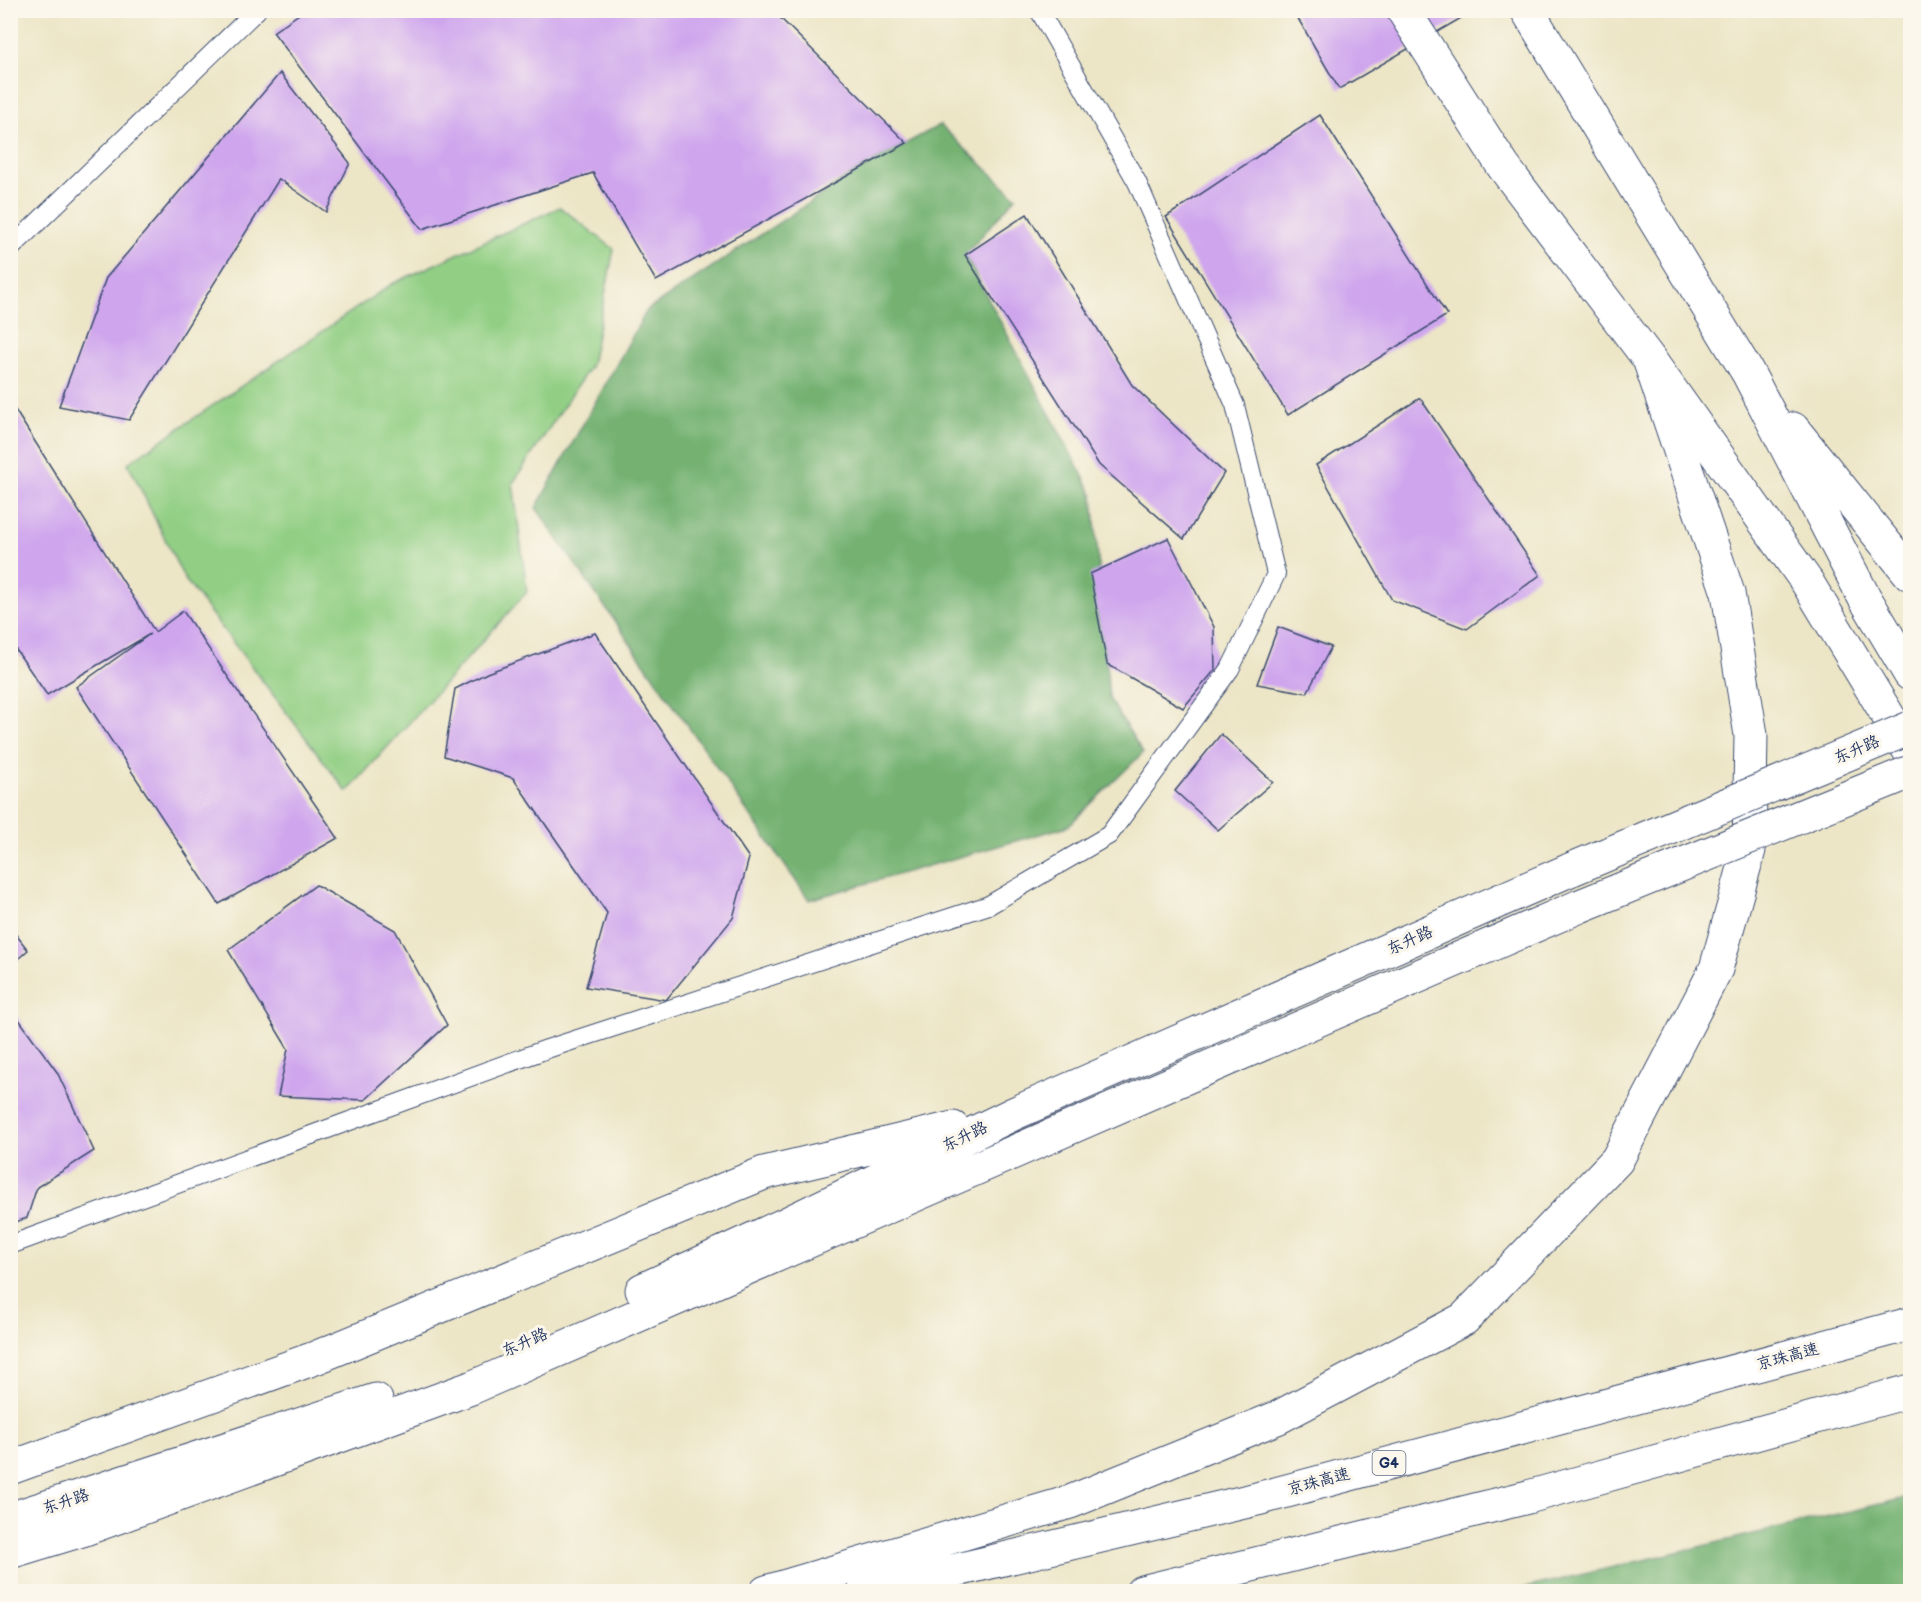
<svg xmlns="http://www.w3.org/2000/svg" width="1921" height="1602" font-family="'Balsamiq Sans','LXGW WenKai TC',sans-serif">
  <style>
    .green { fill: #92cf84; stroke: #567f71; stroke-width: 1.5 }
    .forest { fill: #75b272; stroke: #487068; stroke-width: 1.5 }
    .building { fill: #cfa6ed }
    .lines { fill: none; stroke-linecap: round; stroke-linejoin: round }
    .service-casing { stroke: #3a4a6e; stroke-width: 20 }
    .primary-casing { stroke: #3a4a6e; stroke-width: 35 }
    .motorway-casing { stroke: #3a4a6e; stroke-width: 35 }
    .service { stroke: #fff; stroke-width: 18 }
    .primary { stroke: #fff; stroke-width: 33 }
    .motorway { stroke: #fff; stroke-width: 33 }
    .primary-bridge-casing { stroke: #3a4a6e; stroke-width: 35; stroke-linecap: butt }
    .primary-bridge { stroke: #fff; stroke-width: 33 }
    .labels { text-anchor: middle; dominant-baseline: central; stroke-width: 6; stroke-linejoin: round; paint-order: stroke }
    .shield { fill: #fbf7ec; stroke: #5e6b89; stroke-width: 1.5 }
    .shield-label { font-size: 15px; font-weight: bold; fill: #1b2f5e }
    .street-label { font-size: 16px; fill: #1b2f5e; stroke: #fbf7ec }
  </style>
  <rect width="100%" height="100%" fill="#fbf7ec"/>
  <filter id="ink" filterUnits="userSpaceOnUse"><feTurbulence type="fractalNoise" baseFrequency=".0167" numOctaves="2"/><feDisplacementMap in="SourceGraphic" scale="12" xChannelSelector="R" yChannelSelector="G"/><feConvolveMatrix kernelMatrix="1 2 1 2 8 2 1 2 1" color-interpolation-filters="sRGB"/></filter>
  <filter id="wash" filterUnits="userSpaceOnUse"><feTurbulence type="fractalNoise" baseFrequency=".008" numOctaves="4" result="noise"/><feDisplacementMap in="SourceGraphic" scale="24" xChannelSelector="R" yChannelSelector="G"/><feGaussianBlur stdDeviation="1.35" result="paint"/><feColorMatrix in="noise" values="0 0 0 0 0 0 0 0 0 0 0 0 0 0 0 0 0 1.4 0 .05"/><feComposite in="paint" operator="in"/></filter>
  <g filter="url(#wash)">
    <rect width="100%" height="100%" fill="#ece5c6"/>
    <path class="green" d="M560,207L614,249L591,365L513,483L527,592L347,792L184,578L128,463L392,284Z"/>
    <path class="forest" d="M940,125L1016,197L965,255L1093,495L1109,698L1143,753L1068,826L809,900L536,508L647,310L863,167Z
      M1910,1497V1591H1512Z"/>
    <g id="blocks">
      <path class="building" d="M305,10H772L907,143L656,281L593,173L422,229L273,32Z
        M1293,10H1475L1339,89Z
        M280,73L350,163L326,212L279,179L129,420L59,406L106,278Z
        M1320,115L1447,315L1288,415L1166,217Z
        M1027,214L1132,385L1224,473L1184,539L1099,465L965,255Z
        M1420,398L1540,575L1467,629L1392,600L1316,465Z
        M10,402L155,632L183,611L338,838L219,904L76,687L150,634L47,695L10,641Z
        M1168,538L1214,627L1215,670L1183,708L1107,664L1090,574Z
        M1278,627L1331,647L1307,693L1257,684Z
        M595,633L749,858L733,918L666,1000L586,987L607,913L513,778L444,756L455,689L487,673Z
        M1221,734L1273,782L1218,830L1175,791Z
        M316,885L395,930L447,1025L365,1100L278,1096L288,1049L228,950Z
        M10,927L28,950L10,966Z
        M10,1007L57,1072L94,1151L37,1187L27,1218L10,1224Z"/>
    </g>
  </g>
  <g filter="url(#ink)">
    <use href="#blocks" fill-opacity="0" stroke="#3a4a6e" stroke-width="1.5"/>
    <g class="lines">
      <defs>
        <path id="service" d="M10,249L257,10
          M10,1245L547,1049L989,905L1109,835L1230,669L1276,574L1235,405L1137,182L1039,10"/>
        <path id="primary" d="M642,1290L786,1224L1013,1114L1572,869
          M10,1468L315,1358L764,1173L953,1128
          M10,1519L376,1400
          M10,1552L82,1530L471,1388L1580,906"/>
        <path id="motorway" d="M1403,10L1503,166L1649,359L1807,582L1910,752
          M1527,10L1748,373L1863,595L1910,674
          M1793,429L1910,574
          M766,1592L1070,1502L1279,1417L1464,1319L1617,1160L1716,969L1749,850L1751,735L1728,593L1649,359
          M864,1592L1257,1499L1910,1324
          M1142,1592L1528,1497L1910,1391"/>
      </defs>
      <use href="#service" class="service-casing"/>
      <use href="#primary" class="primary-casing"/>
      <use href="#motorway" class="motorway-casing"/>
      <use href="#service" class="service"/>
      <use href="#primary" class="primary"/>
      <use href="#motorway" class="motorway"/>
      <defs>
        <path id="primary-bridge" d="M1572,869L1910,728
          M1580,906L1910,772"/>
      </defs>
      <use href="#primary-bridge" class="primary-bridge-casing"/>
      <use href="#primary-bridge" class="primary-bridge"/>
    </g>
  </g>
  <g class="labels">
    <rect class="shield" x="1372.5" y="1451" width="33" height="24" rx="4.5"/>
    <g class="shield-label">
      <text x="1389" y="1463">G4</text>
    </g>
    <g class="street-label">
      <text transform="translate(1857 750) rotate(-23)">东升路</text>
      <text transform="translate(1410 941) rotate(-24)">东升路</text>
      <text transform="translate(965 1137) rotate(-26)">东升路</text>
      <text transform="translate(525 1343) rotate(-24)">东升路</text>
      <text transform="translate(1788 1357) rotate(-15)">京珠高速</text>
      <text transform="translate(1319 1482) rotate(-15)">京珠高速</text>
      <text transform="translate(66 1502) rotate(-18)">东升路</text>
    </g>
  </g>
  <rect width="1921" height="1602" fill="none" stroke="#fbf7ec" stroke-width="36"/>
</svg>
